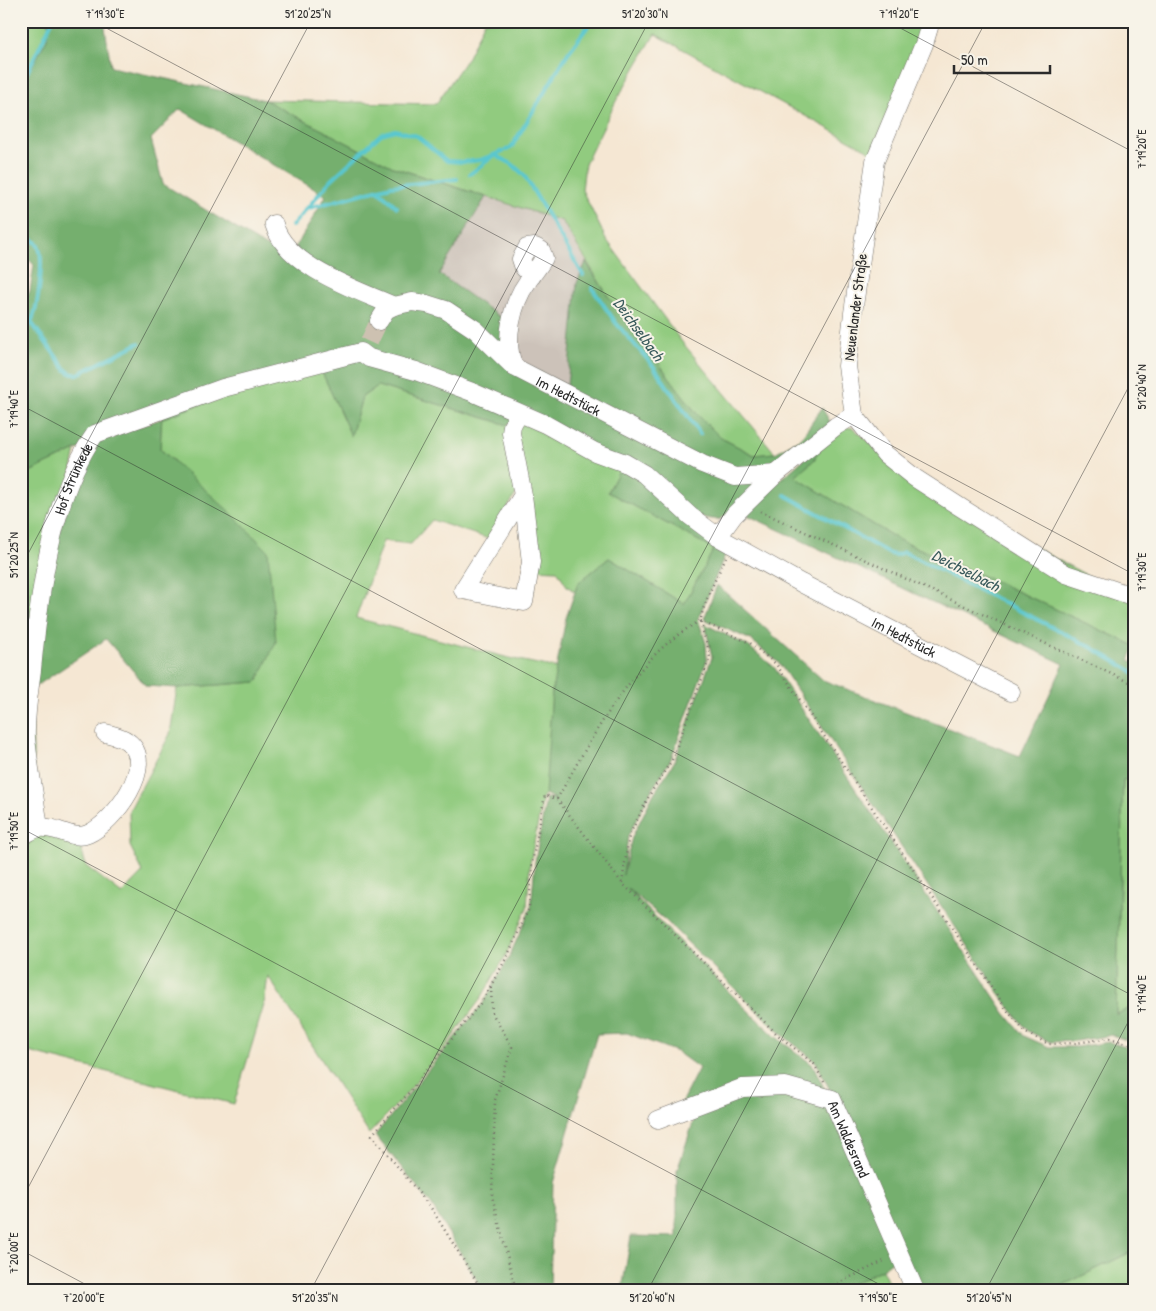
<svg xmlns="http://www.w3.org/2000/svg" width="1156" height="1311" font-family="'Patrick Hand',sans-serif">
  <style>
    .industrial { fill: #ccc2b9 }
    .green { fill: #91cb7f; stroke: #5e7b55 }
    .forest { fill: #74af6e; stroke: #506d4c; fill-rule: evenodd }
    .lines { fill: none; stroke-linecap: round; stroke-linejoin: round }
    .stream { stroke: #5ac7cf; stroke-width: 4 }
    .minor-tunnel { stroke: #cdc1b1; stroke-width: 18; stroke-dasharray: 18 9; stroke-linecap: butt }
    .minor-casing { stroke: #726d66; stroke-width: 19 }
    .path { stroke: #726d66; stroke-width: 2.5; stroke-dasharray: 1 4; stroke-linecap: butt }
    .minor { stroke: #fff; stroke-width: 18 }
    .ticks { fill: none; stroke: #2b2b2b; stroke-width: 1; stroke-opacity: 0.45 }
    .labels { text-anchor: middle; dominant-baseline: central; stroke-width: 4; stroke-linejoin: round; paint-order: stroke }
    .street-label { font-size: 15px; fill: #2b2b2b; stroke: #f7f3e8 }
    .water-label { font-size: 16px; font-style: italic; fill: #395a5c; stroke: #f7f3e8 }
    .neatline { fill: none; stroke: #2b2b2b; stroke-width: 2 }
    .ticks-label { font-size: 12px; text-anchor: middle; fill: #2b2b2b }
  </style>
  <rect width="100%" height="100%" fill="#f7f3e8"/>
  <filter id="ink" filterUnits="userSpaceOnUse"><feTurbulence type="fractalNoise" baseFrequency=".02" numOctaves="2"/><feDisplacementMap in="SourceGraphic" scale="10" xChannelSelector="R" yChannelSelector="G"/><feConvolveMatrix kernelMatrix="1 2 1 2 8 2 1 2 1" color-interpolation-filters="sRGB"/></filter>
  <filter id="wash" filterUnits="userSpaceOnUse"><feTurbulence type="fractalNoise" baseFrequency=".0096" numOctaves="4" result="noise"/><feDisplacementMap in="SourceGraphic" scale="20" xChannelSelector="R" yChannelSelector="G"/><feGaussianBlur stdDeviation="1.12" result="paint"/><feColorMatrix in="noise" values="0 0 0 0 0 0 0 0 0 0 0 0 0 0 0 0 0 1.4 0 .05"/><feComposite in="paint" operator="in"/></filter>
  <g filter="url(#wash)">
    <rect width="100%" height="100%" fill="#f5e7d3"/>
    <path class="industrial" d="M486,197L562,221L586,262L577,283L567,387L506,356L439,274Z"/>
    <path class="green" d="M21,21H49L47,39L26,78L21,76Z
      M485,21H927L873,153L655,34L616,101L585,164L582,190L606,239L682,342L775,453L754,455L721,438L697,414L608,296L562,221L393,167L265,100L436,104L468,57Z
      M321,370L351,435L362,397L378,386L508,425L517,492L489,539L432,520L411,544L383,541L356,618L509,658L557,668L552,691L546,792L543,796L530,864L527,908L505,957L480,1000L447,1044L401,1100L369,1134L268,976L264,1005L234,1104L21,1050V841L40,835L79,839L86,866L122,894L143,872L130,846L129,811L170,734L177,688L257,682L174,461L160,449L162,414Z
      M522,423L622,465L608,492L714,549L684,604L609,558L578,583L575,592L567,586L557,570L534,569L516,429Z
      M843,427L853,428L923,488L1135,601V646L997,582L899,540L795,477L814,460L823,442Z
      M76,450L30,672L36,826L21,832V476Z
      M1135,778V1005L1116,1015L1123,779Z
      M1135,1250V1290H1053Z
      M882,1269L892,1290H840Z"/>
    <path class="forest" d="M49,21H104L111,67L265,100L393,167L486,197L439,274L507,322L506,356L567,386L577,283L586,262L608,296L697,414L721,438L754,455L775,453L801,438L822,408L832,425L721,519C704,520 694,515 681,504L523,410L508,425L378,386L362,397L351,436L321,370L319,361L76,450L21,476V310L30,291L34,265L21,251V76L26,77L47,39ZM180,109L326,196L288,260L163,184L151,139Z
      M162,414L160,449L231,513L268,551L276,642L257,682L177,688L146,686L106,639L32,689L49,565L76,478L98,437Z
      M823,442L814,460L795,477L899,540L997,582L1135,646L1129,660L1135,663V778L1123,780L1116,1015L1135,1005V1043L1112,1035L1076,1041L1050,1042L1028,1031L1010,1009L779,663L751,640L704,619L717,585L823,680L1020,756L1064,664L743,513Z
      M622,465L728,548L698,619L706,643L707,660L671,759L650,793L628,836L623,875L632,837L653,795L674,762L712,657L705,624L748,646L774,667L1005,1013L1024,1036L1049,1047H1077L1109,1042L1135,1050V1250L1053,1290H918L834,1098L816,1062L779,1032L665,920L627,888L735,998L776,1037L813,1065L827,1094L786,1082L678,1109L699,1068L677,1052L627,1033L597,1034L553,1183L550,1290H483L431,1204L375,1135L484,1002L509,957L531,908L535,862L546,798L555,799L545,794L552,691L566,618L578,583L609,558L684,604L714,549L608,492Z
      M784,1089L830,1102L897,1258L882,1269L840,1290H622L631,1236L677,1237V1171L697,1111L741,1092Z"/>
    <g class="lines">
      <path class="stream" d="M26,75L52,21
        M470,174L495,155L512,164L524,175L583,275
        M378,190L397,207
        M305,209L391,186L457,179
        M292,226L331,180L381,134L395,130L417,136L447,161L464,162L480,160L511,148L568,53L592,21
        M21,232C28,236 36,240 39,248C44,262 38,309 31,322
        M592,288L616,323L654,367L700,434
        M21,334L31,322L66,370L72,374H78L139,343
        M785,495L890,554L896,555L904,552L1089,646L1135,673"/>
    </g>
  </g>
  <g filter="url(#ink)">
    <g class="lines">
      <path class="minor-tunnel" d="M369,342L379,321"/>
      <defs>
        <g id="minor">
          <path d="M931,21L924,44L875,161L853,313L847,366L854,415L885,454L915,478L960,507L1066,574L1135,597"/>
          <path d="M274,224C285,266 357,290 394,306"/>
          <path id="s1" d="M379,321L386,310L394,306L412,302L427,304L446,310L476,330L514,367L702,464L735,477L776,474"/>
          <path d="M514,367C503,341 512,303 528,281C533,273 539,267 544,258L541,250L535,247L527,248L521,259L524,268L532,276"/>
          <path d="M519,414L512,426L511,433L523,495L531,562L524,602L463,590L523,495"/>
          <path id="s2" d="M854,415L836,426L776,474L734,515L718,537L801,583L1011,692"/>
          <path id="s3" d="M39,828C35,798 29,768 26,738C25,715 29,693 32,670C39,595 51,497 95,434L223,388L361,352L369,358L416,371L472,392L545,424L595,452L625,463L644,474L690,516L718,537"/>
          <path d="M21,836C27,834 33,829 39,828C56,825 72,841 88,834C113,823 159,764 127,741C120,736 112,735 105,733"/>
          <path id="s4" d="M658,1120L742,1088L785,1086L832,1099L915,1290"/>
        </g>
      </defs>
      <use href="#minor" class="minor-casing"/>
      <path class="path" d="M760,511L1135,685
        M700,621L750,643L776,664L1007,1010L1026,1033L1049,1044L1076,1043L1110,1038L1135,1046
        M557,799C593,736 634,656 700,621
        M622,883L629,836L650,794L672,760L710,657C708,644 703,635 701,623C699,611 720,570 726,557
        M491,987L492,1013L512,1047L495,1100L492,1196L516,1290
        M482,1290L431,1208L372,1135L412,1089L482,1001L507,957L529,908L532,863L545,795L557,799L622,883L778,1035L814,1064L824,1082
        M824,1290L886,1260"/>
      <use href="#minor" class="minor"/>
    </g>
  </g>
  <path class="ticks" d="M93,21L1135,575M887,21L1135,153M21,405L1135,997M21,567L311,21M21,828L890,1290M21,1201L649,21M21,1250L96,1290M311,1290L986,21M648,1290L1135,375M986,1290L1135,1009"/>
  <g class="labels">
    <g class="street-label">
      <text transform="translate(855 307) rotate(-83)">Neuenlander Straße</text>
      <text stroke="none"><textPath href="#s1" startOffset="226">Im Hedtstück</textPath></text>
      <text stroke="none"><textPath href="#s3" startOffset="356">Hof Strünkede</textPath></text>
      <text stroke="none"><textPath href="#s2" startOffset="395">Im Hedtstück</textPath></text>
      <text stroke="none"><textPath href="#s4" startOffset="225">Am Waldesrand</textPath></text>
    </g>
    <g class="water-label">
      <text transform="translate(639 329) rotate(54)">Deichselbach</text>
      <text transform="translate(966 570) rotate(27)">Deichselbach</text>
    </g>
  </g>
  <rect width="1156" height="1311" fill="none" stroke="#f7f3e8" stroke-width="55"/>
  <path d="M954 65v8h96v-8" fill="none" stroke="#2b2b2b" stroke-width="2.5"/>
  <text x="961" y="65" font-size="15" fill="#2b2b2b" stroke="#f7f3e8" stroke-width="4" paint-order="stroke">50 m</text>
  <rect x="28" y="28" width="1100" height="1256" class="neatline"/>
  <g class="ticks-label">
    <text x="105" y="18">7°19'30"E</text>
    <text x="308" y="18">51°20'25"N</text>
    <text x="645" y="18">51°20'30"N</text>
    <text x="899" y="18">7°19'20"E</text>
    <text transform="translate(1142 149) rotate(-90)" y="4">7°19'20"E</text>
    <text transform="translate(1142 387) rotate(-90)" y="4">51°20'40"N</text>
    <text transform="translate(14 409) rotate(-90)" y="4">7°19'40"E</text>
    <text transform="translate(14 555) rotate(-90)" y="4">51°20'25"N</text>
    <text transform="translate(1142 572) rotate(-90)" y="4">7°19'30"E</text>
    <text transform="translate(14 831) rotate(-90)" y="4">7°19'50"E</text>
    <text transform="translate(1142 994) rotate(-90)" y="4">7°19'40"E</text>
    <text transform="translate(14 1253) rotate(-90)" y="4">7°20'00"E</text>
    <text x="84" y="1302">7°20'00"E</text>
    <text x="315" y="1302">51°20'35"N</text>
    <text x="652" y="1302">51°20'40"N</text>
    <text x="878" y="1302">7°19'50"E</text>
    <text x="989" y="1302">51°20'45"N</text>
  </g>
</svg>
